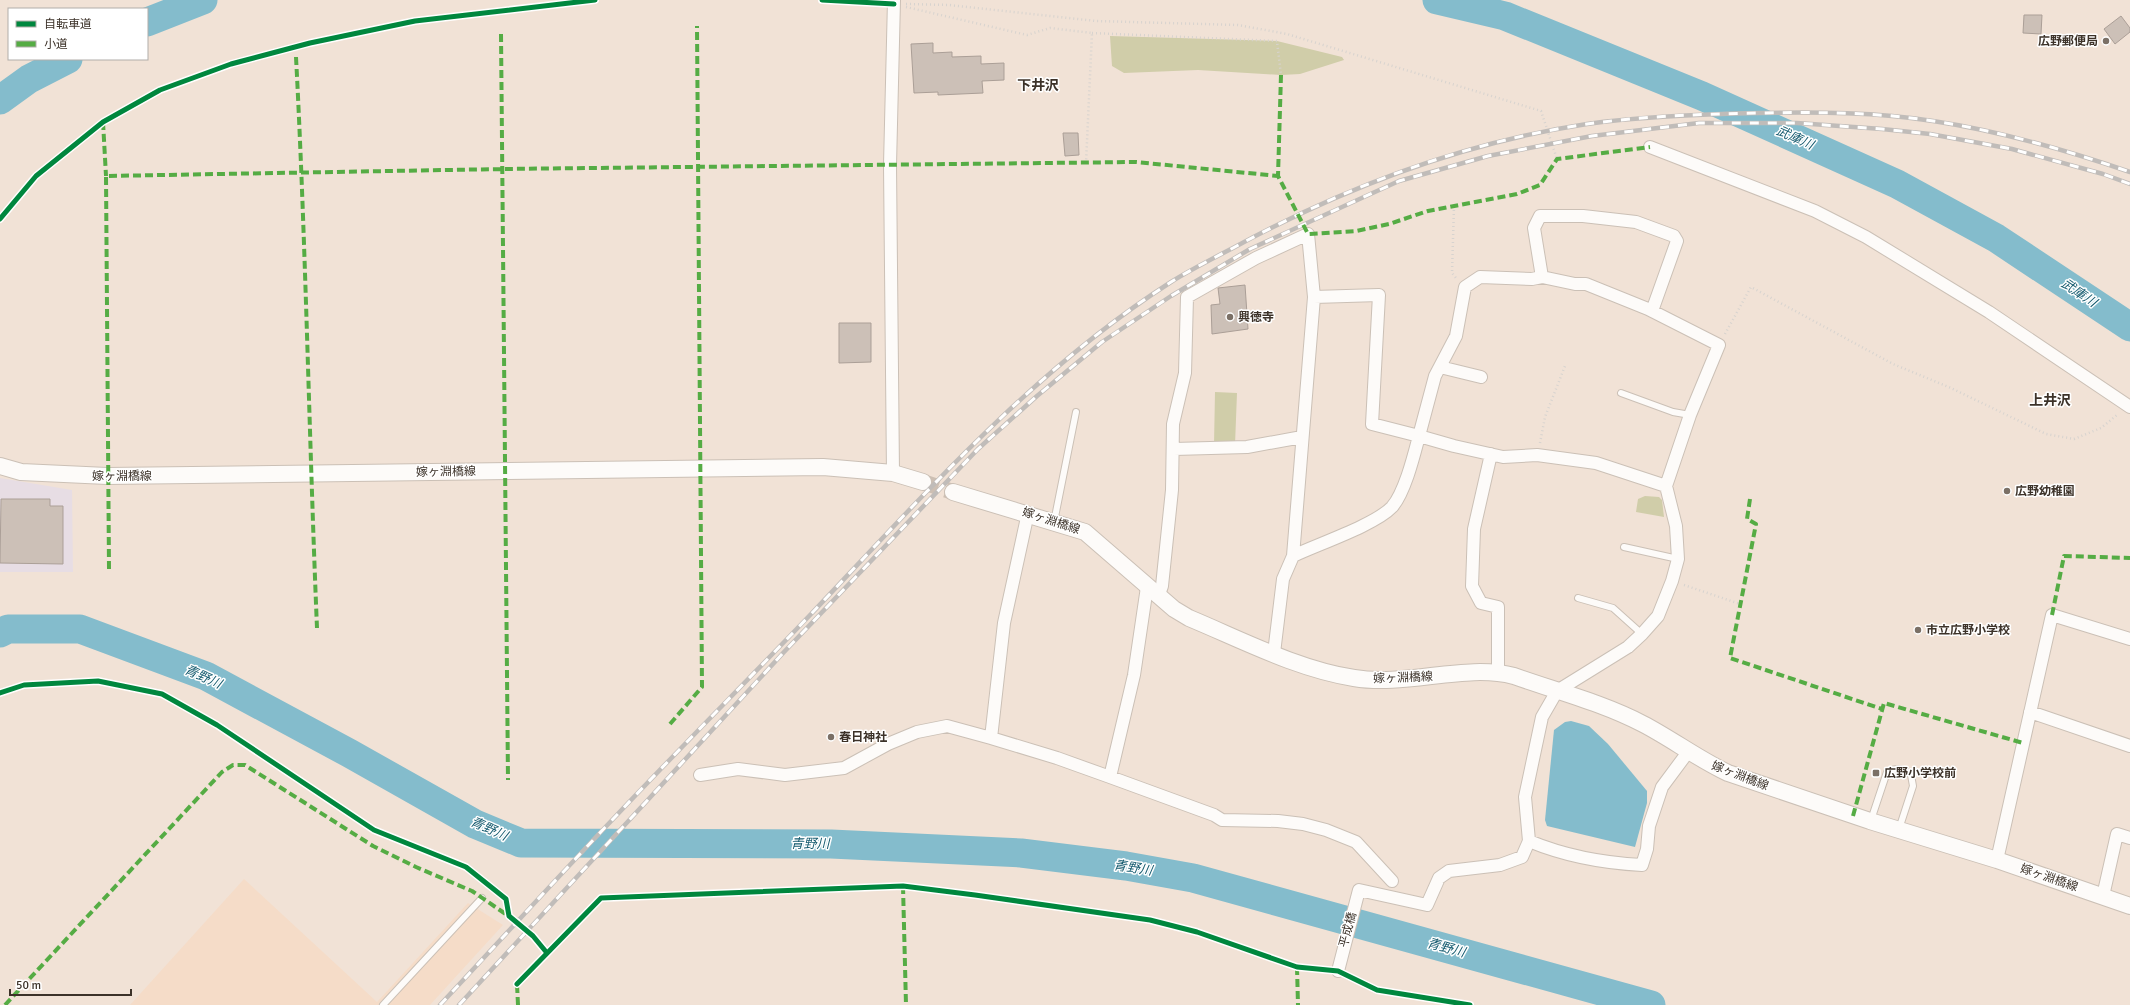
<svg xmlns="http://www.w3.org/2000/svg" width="2130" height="1005" font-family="Signika,'Noto Sans JP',sans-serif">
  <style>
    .built { fill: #f5dcc8 }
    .industrial { fill: #e7dde4 }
    .green { fill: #d0cda9 }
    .water { fill: #84bccc }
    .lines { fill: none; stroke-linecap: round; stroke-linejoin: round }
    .river { stroke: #84bccc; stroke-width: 29 }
    .building { fill: #ccc0b7; stroke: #ab9f97 }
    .tertiary-tunnel { stroke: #cdbfb3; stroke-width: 16; stroke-dasharray: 16 8; stroke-linecap: butt }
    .service-casing { stroke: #cbc0b6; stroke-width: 8 }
    .minor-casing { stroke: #cbc0b6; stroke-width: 14 }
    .tertiary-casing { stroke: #cbc0b6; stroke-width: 18 }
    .path { stroke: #d7d3cf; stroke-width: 2.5; stroke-dasharray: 1 3; stroke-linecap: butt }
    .service { stroke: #fdfbf9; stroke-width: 6 }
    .minor { stroke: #fdfbf9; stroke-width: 12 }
    .tertiary { stroke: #fdfbf9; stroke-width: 16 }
    .rail-casing { stroke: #c0bcb9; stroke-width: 4.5 }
    .rail { stroke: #fff; stroke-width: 3; stroke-dasharray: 9; stroke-linecap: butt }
    .quiet { stroke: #55ac44; stroke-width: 4; stroke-dasharray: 8 4; stroke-linecap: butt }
    .cycleway-casing { stroke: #fff; stroke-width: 8 }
    .cycleway { stroke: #00873e; stroke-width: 5 }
    .poi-dot { fill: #7b7066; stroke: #fff; stroke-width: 1.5 }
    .labels { text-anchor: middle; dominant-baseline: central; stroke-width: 3; stroke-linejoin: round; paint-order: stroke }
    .poi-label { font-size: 12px; font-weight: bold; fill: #3c3229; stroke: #fff; text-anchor: start }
    .street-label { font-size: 12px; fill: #3c3229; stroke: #fff }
    .water-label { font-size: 13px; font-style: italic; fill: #155b6f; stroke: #fff }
    .quarter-label { font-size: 14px; font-weight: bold; fill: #3c3229; stroke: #fff }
  </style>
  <rect width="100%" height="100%" fill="#f1e2d6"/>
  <path class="built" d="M244,879L377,1002L468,903L503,925L430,1005H130Z"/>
  <path class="industrial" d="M0,478L72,490L73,572H0Z"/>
  <path class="green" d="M1110,36L1277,41L1342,57L1344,60L1300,74L1281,75L1198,70L1124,73L1112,66Z
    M1215,392L1237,393L1235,445H1214Z
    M1645,496L1659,497L1662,500L1664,517L1636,512L1638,499Z"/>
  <path class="water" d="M1571,721L1589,726L1608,744L1647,791V803L1635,847L1547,826L1545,820L1554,730L1565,722Z"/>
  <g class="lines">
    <path class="river" d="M1437,0L1505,16L1702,96L1897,184L1996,238L2130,327
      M147,22L203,0
      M0,100L29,79L68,59
      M0,633L8,629H80L206,676L349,753L475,824L521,843L831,844L1021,853L1126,866L1193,878L1651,1005"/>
  </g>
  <path class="building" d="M2024,15H2042L2041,34L2023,33Z
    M2121,16L2130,28V32L2115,44L2104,29Z
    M933,43V53L952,52V57L981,56V64L1004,63V80L982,81L983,93L938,95V92L914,93L911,44Z
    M1063,133H1078L1079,155L1065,156Z
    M1245,285L1248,329L1212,334L1211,305L1220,304L1218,288Z
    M839,323H871V362L839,363Z
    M1,499H50V506H63V564L0,563Z"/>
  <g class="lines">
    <path class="tertiary-tunnel" d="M923,482L953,492"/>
    <defs>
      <path id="service" d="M1621,393L1673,412L1690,415
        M1054,522L1076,412
        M1624,547L1678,559
        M1578,598L1613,608L1642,634
        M1871,820L1887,772C1897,767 1904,768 1911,775L1913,786L1899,829
        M383,1005L482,898"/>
      <path id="minor" d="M1650,147L1815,211L1866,237L1989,312L2130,407
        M1480,277L1532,279L1542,277L1575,284H1586L1648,309L1719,345L1690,415L1666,486L1596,463L1537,455L1503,457L1454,446L1419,436L1435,376L1456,336L1465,287Z
        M1542,277L1534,228L1540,216H1583L1636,222L1674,236L1677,241L1652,311
        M1440,367L1481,377
        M1174,449L1247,447L1302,437
        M1491,454L1474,529L1472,586L1481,603L1498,607V672
        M893,473L890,165L894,0
        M1028,513L1004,623L991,738L1057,758L1110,777L1134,675L1147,587
        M1158,597L1162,586L1172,490L1173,424L1185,373L1187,297L1256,258L1308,234L1314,297L1293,556
        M1274,653L1283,579L1293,556C1318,544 1375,525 1392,507C1405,492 1414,455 1419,436L1372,424L1379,295L1314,297
        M2030,712L2130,746
        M700,775L738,769L785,775L844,768L888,744L917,732L947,726L991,738
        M1110,777L1214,815L1222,820L1278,821L1303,824L1326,830L1356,842L1392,881
        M1529,841C1565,856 1603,863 1642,865L1647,849L1649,826L1662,787L1688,752
        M1997,860L2052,615L2130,639
        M2103,896L2117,834L2130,838
        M1338,971L1359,890L1427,905L1439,878L1449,871L1500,865L1522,857L1529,841L1525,797L1542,717L1557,691L1628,647L1642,634L1658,616L1672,581L1678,559L1676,526L1666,486"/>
      <path id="tertiary" d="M0,466L21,472L107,476L823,467L893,473L923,482
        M953,492L1085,532L1174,609L1189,618C1242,640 1297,669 1354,678C1406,687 1466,663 1514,676C1556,691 1603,703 1643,724C1672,739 1698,759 1728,773L1870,821L1997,860L2130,906"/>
    </defs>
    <use href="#service" class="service-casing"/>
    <use href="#minor" class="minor-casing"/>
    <use href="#tertiary" class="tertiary-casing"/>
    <path class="path" d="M822,0L881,3
      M906,4L949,5L1096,21L1238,25L1287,34L1541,111L1557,159
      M906,7L1027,35L1050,28L1092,33L1086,163
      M1092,33L1277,41L1281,75
      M1454,206L1452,273L1456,278
      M0,219L36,176L103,122L160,90L231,64L310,43L415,21L595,0
      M1725,334L1751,287L1893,364L1951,388L2046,434L2074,439L2101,428L2117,415
      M1540,443L1545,417L1565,366
      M1684,585L1740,604
      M841,737L865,741"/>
    <use href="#service" class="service"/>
    <use href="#minor" class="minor"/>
    <use href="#tertiary" class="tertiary"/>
    <defs>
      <path id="rail" d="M440,1005C498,943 555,880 614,818C679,749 746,682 812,613C924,495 1032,371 1171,282C1190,270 1212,259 1233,248C1345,187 1461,143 1587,124C1644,116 1702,114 1760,113C1818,112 1876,112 1933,121C2000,131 2066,150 2130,172
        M459,1005L784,652L978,449L1037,396L1102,342L1171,296L1250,249L1399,181L1488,156L1592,136L1699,123H1797L1882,129L1930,134L2012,149L2103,174L2130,184"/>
    </defs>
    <use href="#rail" class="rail-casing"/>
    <use href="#rail" class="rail"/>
    <path class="quiet" d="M501,34L508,780
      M296,57C306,247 309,438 317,628
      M1281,75L1278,176L1308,234L1356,231L1389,224L1428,211L1517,194L1540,185L1557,159L1650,147
      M103,122L106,176
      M1750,499L1747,519L1756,524L1730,658L1882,709
      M109,569L106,176L503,169L1136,162L1278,176
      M2052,615L2064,556L2130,558
      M670,724L702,687L697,26
      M1853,816L1884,703L2023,743
      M903,886L906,1005
      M1297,967L1298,1005
      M5,1005L222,772L233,765H245L373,846L416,867L472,891L510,917
      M518,1005L517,984L519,982"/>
    <defs>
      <path id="cycleway" d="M822,0L894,4
        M0,219L36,176L103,122L160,90L231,64L310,43L415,21L595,0
        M0,693L24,685L98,681L162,694L217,725L374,830L466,867L506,899L509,916L533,936L547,953
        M517,984L601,898L903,886L975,895L1150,920L1197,932L1297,967L1338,971L1377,990L1470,1005"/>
    </defs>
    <use href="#cycleway" class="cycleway-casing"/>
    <use href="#cycleway" class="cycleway"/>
  </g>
  <g class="poi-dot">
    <circle cx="2106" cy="41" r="4"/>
    <circle cx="1230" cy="317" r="4"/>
    <circle cx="2007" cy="491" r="4"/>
    <circle cx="1918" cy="630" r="4"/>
    <circle cx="831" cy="737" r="4"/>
    <rect x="1872" y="769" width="8" height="8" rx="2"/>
  </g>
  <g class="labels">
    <g class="poi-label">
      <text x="2098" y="41" text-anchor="end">広野郵便局</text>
      <text x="1238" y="317">興徳寺</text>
      <text x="2015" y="491">広野幼稚園</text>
      <text x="1926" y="630">市立広野小学校</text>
      <text x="839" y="737">春日神社</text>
      <text x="1884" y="773">広野小学校前</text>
    </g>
    <g class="street-label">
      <text transform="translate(446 472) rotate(-1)">嫁ヶ淵橋線</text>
      <text x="122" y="476">嫁ヶ淵橋線</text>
      <text transform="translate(1051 521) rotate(18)">嫁ヶ淵橋線</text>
      <text transform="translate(1403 678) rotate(-2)">嫁ヶ淵橋線</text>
      <text transform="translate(1740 776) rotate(21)">嫁ヶ淵橋線</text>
      <text transform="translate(2049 878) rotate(19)">嫁ヶ淵橋線</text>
      <text transform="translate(1348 930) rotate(-75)">平成橋</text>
    </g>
    <g class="water-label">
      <text transform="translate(1795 138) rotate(24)">武庫川</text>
      <text transform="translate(2079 293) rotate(34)">武庫川</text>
      <text transform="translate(203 677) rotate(24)">青野川</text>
      <text transform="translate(489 829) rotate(24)">青野川</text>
      <text x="810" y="844">青野川</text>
      <text transform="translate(1133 868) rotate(9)">青野川</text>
      <text transform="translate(1446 948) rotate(15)">青野川</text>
    </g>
    <g class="quarter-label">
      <text x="1038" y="85">下井沢</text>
      <text x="2050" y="400">上井沢</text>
    </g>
  </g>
  <rect x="8" y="8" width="140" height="52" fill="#ffffff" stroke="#b1ada9"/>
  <rect x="16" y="21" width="20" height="6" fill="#00873e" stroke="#b1ada9"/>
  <text x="44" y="28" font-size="12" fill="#3c3229">自転車道</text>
  <rect x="16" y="41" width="20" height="6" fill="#55ac44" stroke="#b1ada9"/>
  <text x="44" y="48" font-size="12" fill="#3c3229">小道</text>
  <path d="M10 989v6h121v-6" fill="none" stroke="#3c3229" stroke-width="2"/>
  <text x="16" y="989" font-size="12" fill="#3c3229" stroke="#ffffff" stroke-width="3" paint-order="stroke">50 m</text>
</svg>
